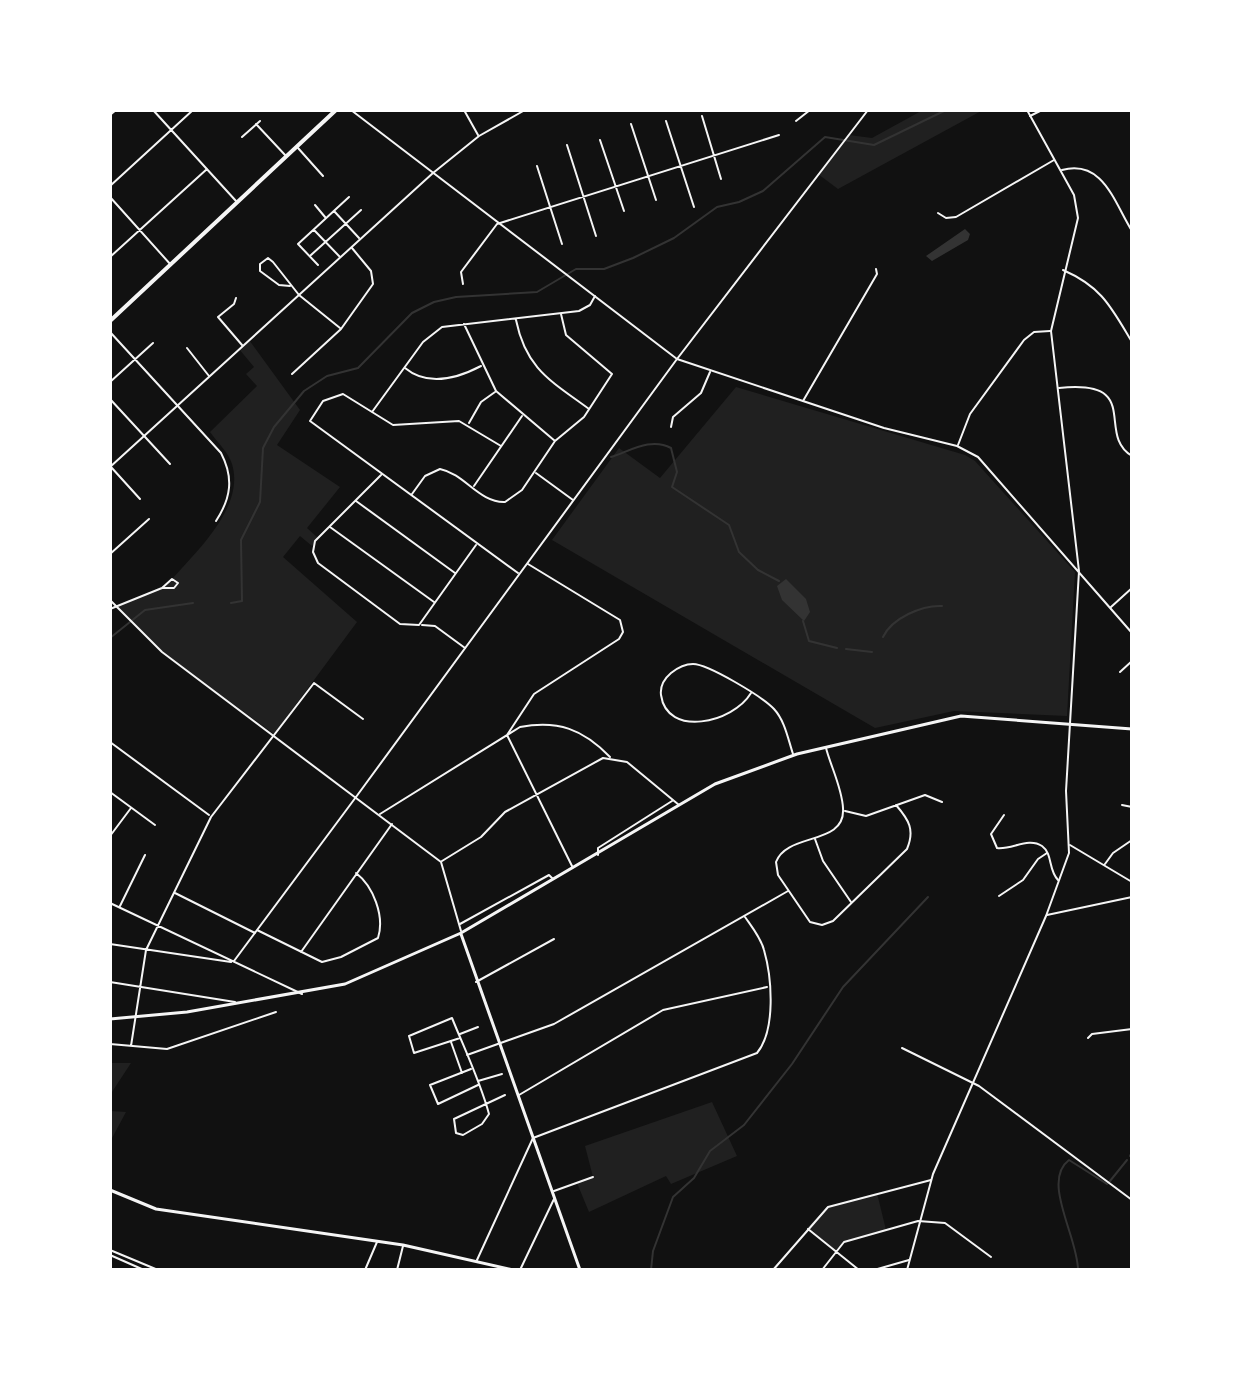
<svg xmlns="http://www.w3.org/2000/svg" width="1242" height="1380" font-family="Quicksand,sans-serif">
  <style>
    .green { fill: #202020 }
    .water { fill: #333 }
    .lines { fill: none; stroke-linecap: round; stroke-linejoin: round }
    .stream { stroke: #333; stroke-width: 2 }
    .minor { stroke: #f5f5f5; stroke-width: 2 }
    .tertiary { stroke: #f5f5f5; stroke-width: 2 }
    .secondary { stroke: #f5f5f5; stroke-width: 3 }
    .primary { stroke: #f5f5f5; stroke-width: 3 }
    .trunk { stroke: #f5f5f5; stroke-width: 4 }
    .rail { stroke: #9a9a9a; stroke-width: 2 }
  </style>
  <rect width="100%" height="100%" fill="#111"/>
  <path class="green" d="M923,110H983L838,189L818,174L849,135L872,138Z
    M249,340L300,410L277,445L340,487L307,528L318,538L312,546L300,536L283,557L357,622L274,734L162,652L116,607L162,588L172,579C198,550 245,506 232,464C229,453 217,442 210,432L257,386L246,374L254,367L239,349Z
    M736,387L965,455L975,461L1075,572L1067,716L954,711L875,728L552,540L619,448L660,478Z
    M110,1063H131L110,1095Z
    M712,1102L737,1156L671,1184L666,1176L589,1212L577,1183L593,1177L585,1146Z
    M110,1111L126,1112L111,1140H110Z
    M877,1193L886,1230L844,1242L837,1252L807,1228L828,1207Z"/>
  <path class="water" d="M965,229L970,234L968,240L932,261L926,256Z
    M786,579L806,599L810,612L804,621L782,600L777,586Z"/>
  <g class="lines">
    <path class="stream" d="M611,457C630,451 651,437 671,448L677,472L672,487L729,525L739,552L758,570L779,581
      M231,603L242,601L241,540L260,502L263,448L274,427L304,391L327,376L358,368L412,313L434,302L456,297L537,292L576,269H604L633,258L674,238L717,207L739,202L763,191L825,137L874,145L946,110
      M803,621L809,641L837,648
      M883,637C892,618 922,605 942,606
      M110,638L145,610L193,603
      M846,649L872,652
      M1130,1156L1132,1152
      M1110,1181L1127,1160
      M651,1270L653,1251L673,1197L694,1178L710,1151L744,1125L792,1064L843,987L928,897
      M1078,1270C1078,1237 1041,1181 1069,1160L1107,1184"/>
    <path class="minor" d="M153,110L236,201
      M464,110L478,135
      M1131,110L1132,112
      M110,115L116,110
      M702,116L721,179
      M1030,116L1042,110
      M666,121L694,207
      M796,121L810,110
      M256,124L286,156
      M631,124L656,200
      M242,137L260,121
      M600,140L624,211
      M567,145L596,236
      M298,148L323,176
      M537,166L562,244
      M1062,170C1103,159 1114,202 1132,231
      M110,186L193,110
      M110,197L171,265
      M315,205L325,217
      M334,211L359,238
      M938,213L946,218L956,217L1054,160
      M314,230L340,257
      M311,255L361,210
      M110,257L207,169
      M318,265L298,244L349,197
      M1063,270C1102,287 1111,307 1132,342
      M463,284L461,272L497,224L779,135
      M290,286L279,285L260,271V264L268,258L273,262L299,295L340,328
      M236,298L234,304L218,317L242,345
      M516,320C526,369 551,381 589,409
      M464,324L496,391L555,441
      M110,332L221,453C234,478 231,498 216,521
      M187,348L209,376
      M405,368C428,387 458,378 481,366
      M292,374L341,329L373,284L371,271L352,248
      M110,382L153,343
      M1059,388C1144,379 1095,434 1132,456
      M110,399L170,464
      M803,401L877,274L876,269
      M372,412L423,342L442,327L579,311L590,305L595,296
      M469,423L481,402L495,392
      M671,427L673,417L701,393L710,372
      M958,445L970,414L1024,340L1034,332L1050,331
      M501,446L459,421L393,425L343,394L323,401L310,421L518,573
      M111,467L140,499
      M536,473L573,500
      M381,475L315,541L313,552L318,563L400,624L419,625L476,545
      M474,486L522,416
      M412,494L425,476L440,469C465,474 479,503 505,502L522,490L555,441L584,417L612,374L566,335L561,314
      M356,501L455,573
      M1132,520V568
      M330,527L434,602
      M110,554L149,519
      M528,564L620,620L623,632L619,639L534,694L507,735L572,866
      M1111,607L1132,588
      M110,609L162,588L172,579L178,583L174,588H162
      M422,625L435,626L465,648
      M1120,672L1132,661
      M751,693C733,723 667,738 661,695C660,687 664,679 671,673C676,669 685,664 693,664C708,664 763,697 774,709C785,721 788,739 793,754
      M110,742L209,815
      M826,748C831,767 842,788 843,808C846,846 787,832 776,862L778,875L810,922L822,925L833,921L907,849C915,830 909,820 896,805
      M110,792L155,825
      M1122,805L1132,807
      M845,811L866,816L925,795L942,802
      M380,814L520,727C558,720 583,729 610,757
      M1004,815L991,834L997,848C1012,850 1028,837 1042,846C1053,854 1048,870 1058,880
      M110,836L131,808
      M815,839L823,861L851,902
      M1070,845L1132,882
      M598,855V848L672,801
      M442,861L481,837L505,812L603,758L627,762L679,805
      M1105,864L1113,853L1132,840
      M175,893L255,933
      M999,896L1023,880L1038,859L1047,853
      M110,903L302,994
      M120,906L145,855
      M1047,915L1132,897
      M460,924L549,875L552,878
      M257,930L322,962L341,957L378,938C385,916 373,886 356,873
      M110,944L231,962
      M301,952L392,824
      M234,961L356,797
      M110,982L235,1002
      M476,982L554,939
      M460,1034L478,1027
      M460,1038L414,1053L409,1036L452,1018C465,1050 480,1081 489,1114L482,1124L463,1135L456,1133L454,1119L505,1095
      M1088,1038L1092,1034L1132,1029
      M451,1042L462,1073
      M110,1044L167,1049L276,1012
      M131,1046L146,950L211,817L314,683L363,719
      M902,1048L979,1086L1132,1200
      M467,1055L554,1024L788,891
      M471,1069L430,1085L438,1104L478,1085
      M478,1081L502,1074
      M519,1095L663,1010L767,987
      M554,1191L593,1177
      M808,1229L859,1270
      M477,1260L533,1138L757,1053C776,1030 772,978 764,950C761,938 752,927 745,917
      M365,1270L377,1242
      M397,1270L403,1246
      M520,1270L554,1199
      M773,1270L828,1207L931,1180
      M822,1270L844,1242L918,1221L945,1223L991,1257
      M874,1270L909,1260"/>
    <path class="tertiary" d="M351,110L677,359L884,428L957,446L978,457L1132,633
      M110,467L433,173L479,136L525,110
      M110,600L162,652L441,862L461,931
      M356,797L677,359L868,110
      M110,1250L158,1270
      M110,1255L144,1270
      M907,1270L933,1174L1046,916L1069,853L1066,791L1079,571L1051,331L1078,218L1074,195L1027,110"/>
    <path class="secondary" d="M461,934L580,1270
      M110,1019L187,1012L345,984L461,933L715,784L797,754L961,716L1132,729"/>
    <path class="primary" d="M110,1190L156,1209L403,1245L513,1270"/>
    <path class="trunk" d="M110,321L336,110"/>
    <path class="rail" d="M110,1268L113,1270"/>
  </g>
  <rect width="1242" height="1380" fill="none" stroke="#ffffff" stroke-width="224"/>
</svg>
